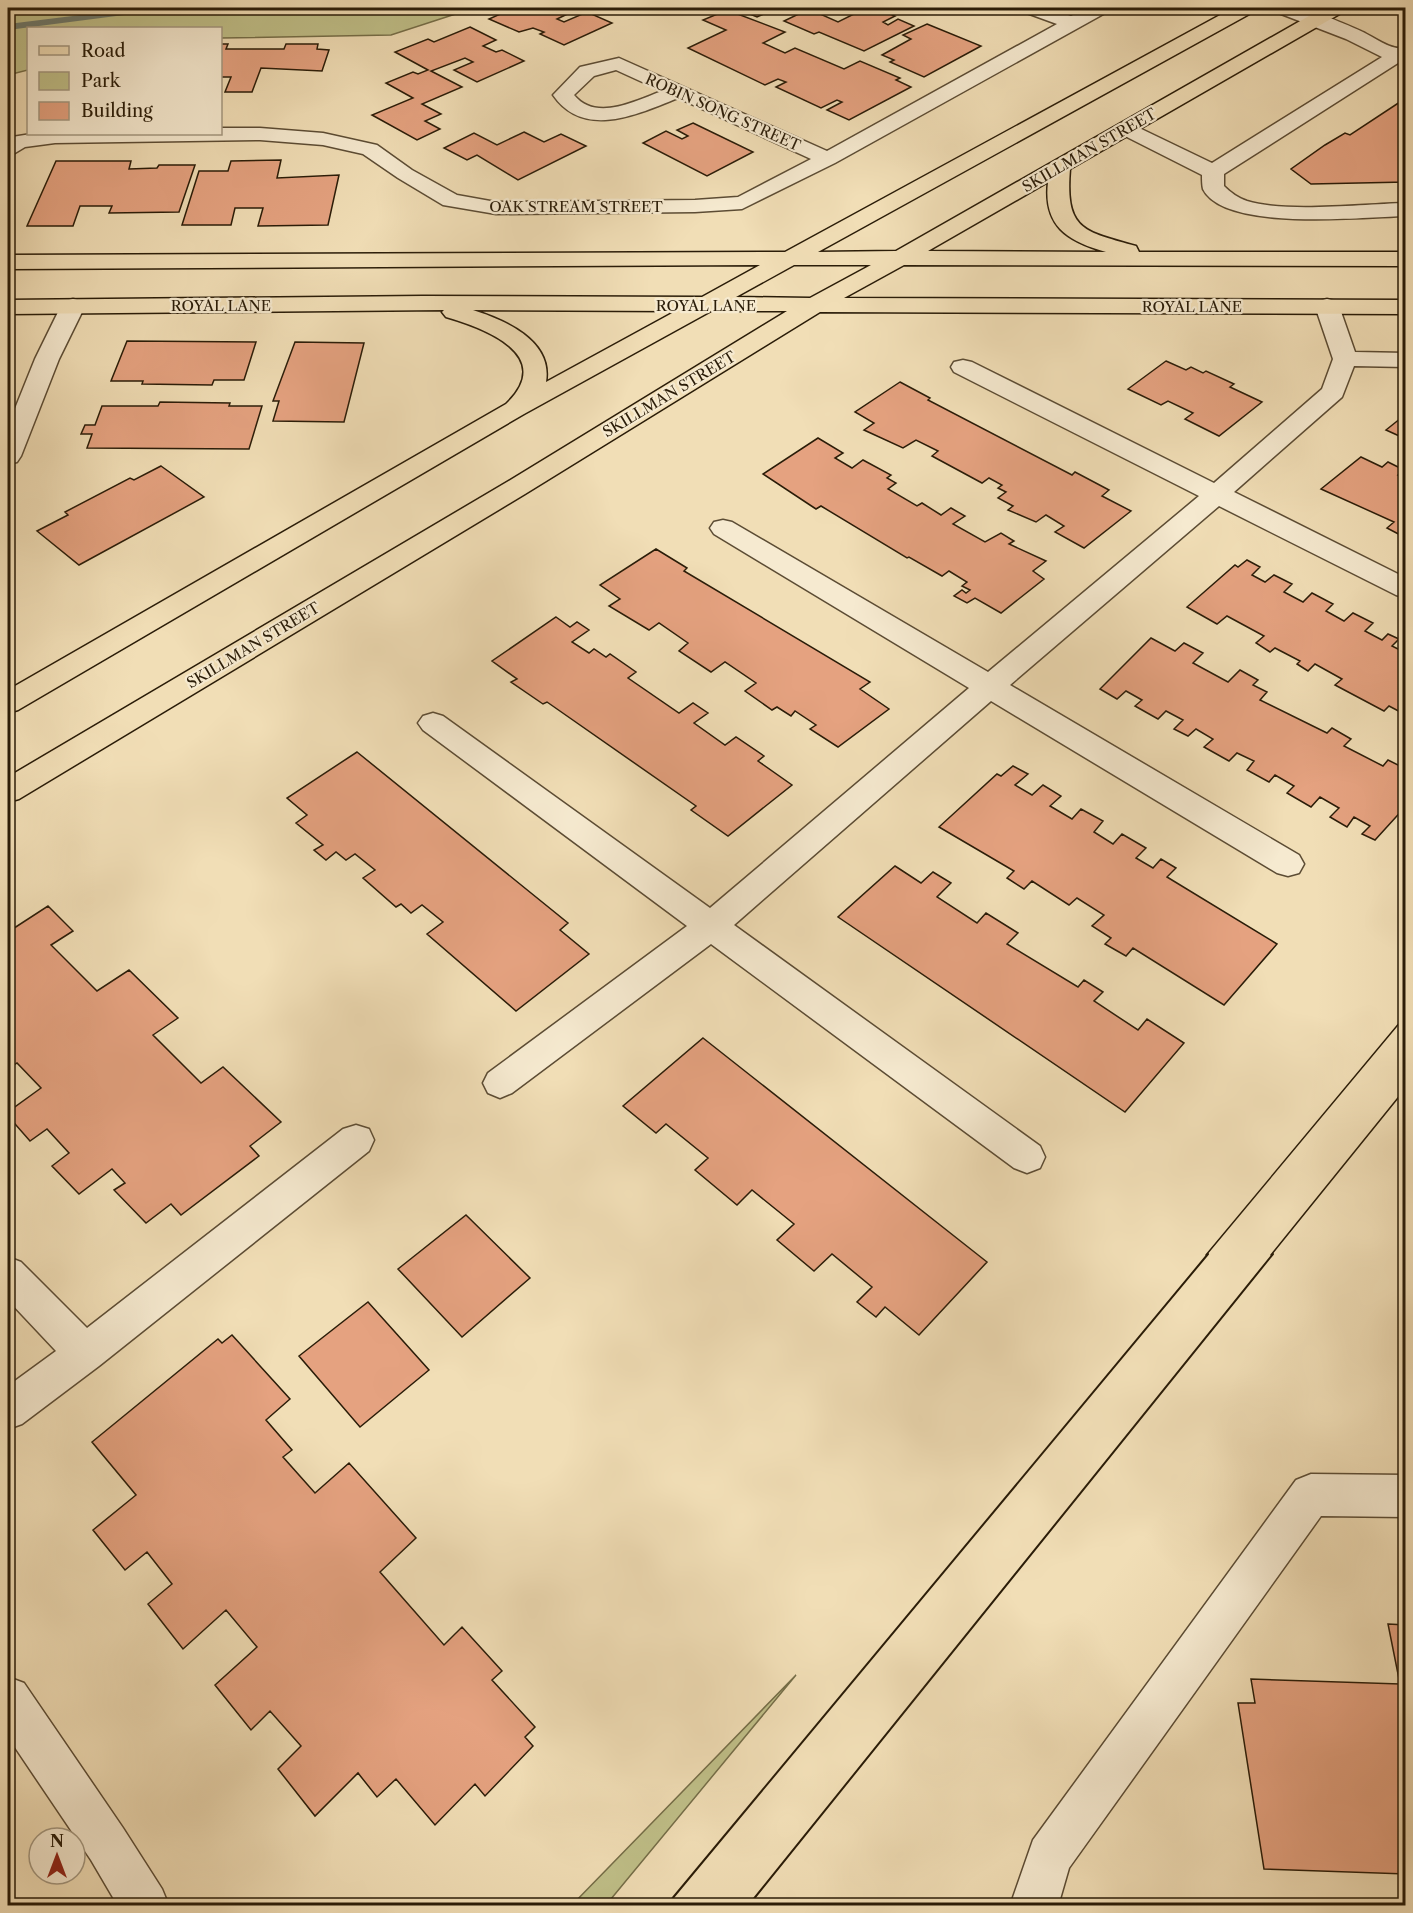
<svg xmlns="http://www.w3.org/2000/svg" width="1413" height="1913" font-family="'Libre Caslon Text',serif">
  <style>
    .green { fill: #c0c089; stroke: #756e48; stroke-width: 1.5 }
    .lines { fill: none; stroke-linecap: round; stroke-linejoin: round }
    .stream { fill: #6e7b6f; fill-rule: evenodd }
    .building { fill: #e5a280; stroke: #2a1c08; stroke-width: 1.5 }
    .minor-casing { stroke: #5c4c34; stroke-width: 3 }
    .major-casing { stroke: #2a1c08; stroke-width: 3 }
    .minor { fill: #f6ead0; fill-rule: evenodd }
    .major { fill: #f1deb6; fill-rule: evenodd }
    .tram-far1 { stroke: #2a1c08; stroke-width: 1.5 }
    .tram { stroke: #2a1c08; stroke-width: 2 }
    .labels { text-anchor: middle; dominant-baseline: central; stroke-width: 4.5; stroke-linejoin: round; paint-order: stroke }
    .far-street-label { font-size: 15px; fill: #2a1c08; stroke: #f6ead0 }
  </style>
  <rect width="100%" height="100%" fill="#f1deb6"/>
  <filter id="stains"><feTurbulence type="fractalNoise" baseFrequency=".00333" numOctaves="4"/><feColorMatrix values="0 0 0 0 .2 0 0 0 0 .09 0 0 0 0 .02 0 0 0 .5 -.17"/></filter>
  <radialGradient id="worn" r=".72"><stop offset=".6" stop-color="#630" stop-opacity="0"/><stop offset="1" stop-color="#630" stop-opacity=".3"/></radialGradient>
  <path class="green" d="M8,8H474L391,35L221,38L220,28H28V70L8,75Z
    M796,1675L606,1905H572Z"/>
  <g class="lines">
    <path class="stream" d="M137,8H160L155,11L8,30V24Z"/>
  </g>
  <path class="building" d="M514,8H580L557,19L564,22L587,12L612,23L564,45L540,34L544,32L533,28L519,32L489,19Z
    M735,8H777L757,17Z
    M866,8H874L895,16L883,22L888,25L898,19L914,26L864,51L819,32L814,34L784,21L809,9L838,22Z
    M727,10L785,32L763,43L785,53L795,48L844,69L860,61L900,78L896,80L911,87L849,120L827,110L842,102L837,100L821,108L776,87L786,82L778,79L765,85L688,48L726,30L703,20Z
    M927,24L981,46L924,77L890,62L894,60L882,55L911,39L903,35Z
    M470,27L496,40L483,46L496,52L502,50L524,61L477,82L454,70L473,62L465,58L431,71L462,87L422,104L441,114L425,121L440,129L417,140L372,115L413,98L386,83L413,72L418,74L428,70L395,52L428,39L434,42Z
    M220,44H228L226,49H284L286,44H318L317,49L329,50L322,71L261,68L252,92H225L231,77H220Z
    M1406,98V182L1311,184L1291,169L1325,145L1345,133L1350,135Z
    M693,123L753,152L707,176L643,143L666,131L682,139L688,136L677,130Z
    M524,132L544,142L561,134L586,146L518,180L477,155L467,160L444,148L474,133L497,145Z
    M281,160L277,178L339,175L328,225L258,226L263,208H235L231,225H182L199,171H228L231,161Z
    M56,161H131L129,169L157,168L159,165H195L179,212L109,213L112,206H80L73,226H27Z
    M127,341L256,342L244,380H214L212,385L142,384L143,381H111Z
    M295,342L364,343L344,422L273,421L279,401H273Z
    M1166,361L1186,370L1191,367L1203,373L1206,371L1234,384L1230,387L1262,402L1219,436L1185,419L1193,413L1168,401L1161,405L1128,389Z
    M900,382L930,398L928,400L1072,475L1075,472L1109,490L1102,496L1131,511L1084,548L1055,532L1064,526L1046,515L1036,522L1008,510L1013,506L998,498L1006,492L998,488L1002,485L989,478L982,483L932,456L938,451L916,440L903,448L864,430L874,423L855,412Z
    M160,402L230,403L229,406H262L249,449L87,448L92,434H81L85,425H95L102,406H158Z
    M1406,414V439L1386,430Z
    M818,438L843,453L835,458L852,468L863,460L891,475L887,478L896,483L888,489L917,506L922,503L941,515L951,508L965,516L953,524L985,542L1001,533L1014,541L1009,544L1046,561L1033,571L1044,579L1001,613L975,598L967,603L954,596L962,590L966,593L970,590L962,586L967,582L949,571L942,576L909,557L907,558L821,506L816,509L763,474Z
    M1361,457L1382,467L1388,462L1404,470L1398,475L1406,479V538L1387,528L1394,522L1321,489Z
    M161,466L204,497L79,565L37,531L68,515L65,512L130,478L134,480Z
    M656,549L687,568L684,571L870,682L860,689L889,709L838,747L810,729L816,725L795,711L791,716L777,707L772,710L745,691L756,683L725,662L711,672L679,651L688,643L659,623L649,630L609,606L620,599L600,585Z
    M1247,560L1260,567L1252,575L1265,582L1274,575L1292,584L1284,592L1303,602L1312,593L1333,604L1326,611L1344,621L1353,613L1373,623L1365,631L1382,640L1388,634L1399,639L1392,646L1406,653V715L1389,706L1384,711L1335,685L1342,679L1315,664L1308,671L1297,664L1300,661L1275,648L1270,652L1256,643L1264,636L1227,616L1217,624L1187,607L1235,565L1238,567Z
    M556,617L570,627L577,622L589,630L572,642L589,653L594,649L606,657L610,654L636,672L628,678L679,713L693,703L708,713L694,723L725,745L736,737L764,756L758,761L792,785L728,836L691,810L696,806L547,702L543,704L511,682L517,679L492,661Z
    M1151,638L1175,651L1184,643L1203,653L1193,663L1228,682L1240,670L1258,680L1253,685L1267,692L1260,700L1327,733L1332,728L1351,739L1344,746L1383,766L1388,760L1406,769V806L1375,840L1362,834L1370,826L1354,817L1347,827L1330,817L1339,808L1320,797L1311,807L1287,793L1294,786L1275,775L1269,782L1247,770L1254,761L1237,753L1229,761L1204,747L1213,739L1196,729L1188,736L1174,729L1183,720L1166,711L1158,719L1135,706L1142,700L1126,691L1117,699L1100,689Z
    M357,752L568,923L560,930L589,954L516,1011L427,934L443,922L422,905L411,913L401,904L396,907L363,878L375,870L355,854L346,860L336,852L326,860L314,850L323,845L296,823L307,815L287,798Z
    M1013,766L1028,774L1015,785L1032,795L1043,785L1061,796L1050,806L1072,819L1081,809L1103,821L1094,832L1113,844L1122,834L1146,848L1136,858L1153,868L1161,859L1176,868L1167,877L1277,944L1224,1005L1133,948L1126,956L1105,944L1111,938L1092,926L1104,915L1077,898L1069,905L1032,881L1024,889L1007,878L1014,871L939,827L997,774L1001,776Z
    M895,866L921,883L933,872L951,883L937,897L977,923L986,913L1018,933L1007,944L1078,987L1084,980L1103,992L1094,1001L1138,1030L1147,1019L1184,1043L1125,1112L838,917Z
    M48,906L73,931L51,945L97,991L129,970L178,1018L153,1035L201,1083L223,1067L281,1122L250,1146L259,1156L181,1215L171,1204L146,1223L114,1190L125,1183L112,1169L79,1194L52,1166L69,1153L47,1129L30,1141L8,1116V1112L41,1088L17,1063L8,1069V932Z
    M703,1038L987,1262L919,1335L885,1307L876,1317L857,1302L872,1287L832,1254L814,1271L777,1240L794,1224L752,1190L737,1205L695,1170L708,1158L666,1124L656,1133L623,1106Z
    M466,1215L530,1278L462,1337L398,1269Z
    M368,1302L429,1370L360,1427L299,1356Z
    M232,1335L290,1399L266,1420L292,1450L283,1457L315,1493L349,1463L416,1538L380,1572L444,1645L462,1627L502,1671L492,1680L535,1727L525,1737L533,1746L485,1796L475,1784L435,1825L396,1779L377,1797L358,1773L315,1816L278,1769L301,1746L270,1711L251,1730L215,1685L257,1647L226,1610L183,1649L148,1604L172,1584L147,1552L125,1570L93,1530L136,1495L92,1442L218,1339L222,1343Z
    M1388,1624L1406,1625V1874L1264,1869L1238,1703H1255L1251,1679L1400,1684Z"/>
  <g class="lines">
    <defs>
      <path id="minor" d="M1022,8H1047L1071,16L1087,8H1109L1107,12L835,163L742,209L695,212L496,214L443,205L398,178L363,154L323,145L260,140L55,143L25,147L15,153L8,155V140L12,137L31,134H220V128H260L323,133L377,145L412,170L457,195L496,202L695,200L738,197L811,159L678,98C638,114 584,140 553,95L580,67L619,58L827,151L1057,24L1024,12ZM616,70L662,91C635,101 596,122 574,95L594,76Z
        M1274,8C1303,5 1336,20 1363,32C1375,38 1392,51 1406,48V65L1398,63L1224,174V186C1230,192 1238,198 1247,201C1286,213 1363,204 1406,203V216C1364,217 1224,232 1203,189C1202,185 1202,179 1202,175L1119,133L1116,129L1119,125H1133L1212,163L1382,57L1346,39L1276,12Z
        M73,299L81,301L85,306L59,359L21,456L17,462L8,464V426L35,359L61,306L65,301Z
        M1327,299L1335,301L1339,306L1355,352L1406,353V367L1354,366L1342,397L1234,492L1406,578V598L1396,595L1219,506L1010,685L1299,855L1304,864L1299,873L1288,876L1277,873L991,701L734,925L1040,1146L1045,1157L1040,1168L1027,1173L1014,1168L711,944L512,1093L500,1098L488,1093L483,1083L488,1073L687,926L423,730L418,723L423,716L433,713L443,716L710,908L969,688L714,534L710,528L714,522L723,520L732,522L988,672L1199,496L954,372L951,367L954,362L963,360L972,362L1214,483L1322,389L1333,359L1315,306L1319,301Z
        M356,1125L369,1129L374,1140L369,1151L99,1366L22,1424L8,1429V1386L56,1351L8,1300V1257L21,1262L87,1328L343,1129Z
        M1311,1474L1406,1475V1517L1321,1516L1069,1868L1058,1906H1010L1033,1840L1296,1480Z
        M8,1677L24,1683L123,1828L162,1889L169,1906H118L91,1860L8,1737Z"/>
      <path id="major" d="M1233,8H1255L1253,12L818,252L896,251L1323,8H1345L1343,12L1070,169C1065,230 1083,231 1136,246L1139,252H1406V266L904,265L844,298L1406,300V314L820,312L525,494L19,799L8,802V777L507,482L787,311H711L524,414L18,710L8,713V690L506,404C557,355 484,328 446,317L442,312L444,310L8,314V300L423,296L702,297L760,265L8,269V255L785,252ZM1048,182C1043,226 1067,241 1106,252L928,251ZM794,265H871L810,298L736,297ZM473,310L676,311L546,382C553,340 504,320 473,310Z"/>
    </defs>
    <use href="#minor" class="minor-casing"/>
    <use href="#major" class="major-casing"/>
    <use href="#minor" class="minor"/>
    <use href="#major" class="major"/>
    <path class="tram-far1" d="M1206,1255L1406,1015
      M1271,1255L1406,1088"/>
    <path class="tram" d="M666,1906L1208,1254
      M748,1906L1273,1254"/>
  </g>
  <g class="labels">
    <g class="far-street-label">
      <text transform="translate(723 112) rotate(24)">ROBIN SONG STREET</text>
      <text transform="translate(1089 150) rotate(-30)">SKILLMAN STREET</text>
      <text x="576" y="206">OAK STREAM STREET</text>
      <text x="221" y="305">ROYAL LANE</text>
      <text x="706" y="305">ROYAL LANE</text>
      <text x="1192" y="306">ROYAL LANE</text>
      <text transform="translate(669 394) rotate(-31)">SKILLMAN STREET</text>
      <text transform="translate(253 645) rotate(-31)">SKILLMAN STREET</text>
    </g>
  </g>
  <rect width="1413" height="1913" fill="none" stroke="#f1deb6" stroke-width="30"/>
  <rect x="9" y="9" width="1395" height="1895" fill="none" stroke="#2a1c08" stroke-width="3"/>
  <rect x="15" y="15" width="1383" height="1883" fill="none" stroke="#2a1c08" stroke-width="1.5"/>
  <rect x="27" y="27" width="195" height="108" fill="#f6ead0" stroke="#a49880" stroke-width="1.5"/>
  <rect x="39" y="46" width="30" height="9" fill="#f1deb6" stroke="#a49880" stroke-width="1.5"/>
  <text x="81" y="57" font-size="18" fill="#2a1c08">Road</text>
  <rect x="39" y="72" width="30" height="18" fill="#c0c089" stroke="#a49880" stroke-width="1.5"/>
  <text x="81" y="87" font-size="18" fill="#2a1c08">Park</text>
  <rect x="39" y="102" width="30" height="18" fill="#e5a280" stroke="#a49880" stroke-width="1.5"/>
  <text x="81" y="117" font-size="18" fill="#2a1c08">Building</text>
  <g transform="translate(57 1856)"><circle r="28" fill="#f6ead0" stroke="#a49880" stroke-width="1.5"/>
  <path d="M0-4.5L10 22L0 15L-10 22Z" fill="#8f2418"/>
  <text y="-9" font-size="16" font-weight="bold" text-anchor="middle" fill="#2a1c08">N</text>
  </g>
  <rect width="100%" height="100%" filter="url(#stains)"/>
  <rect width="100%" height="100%" fill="url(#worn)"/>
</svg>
